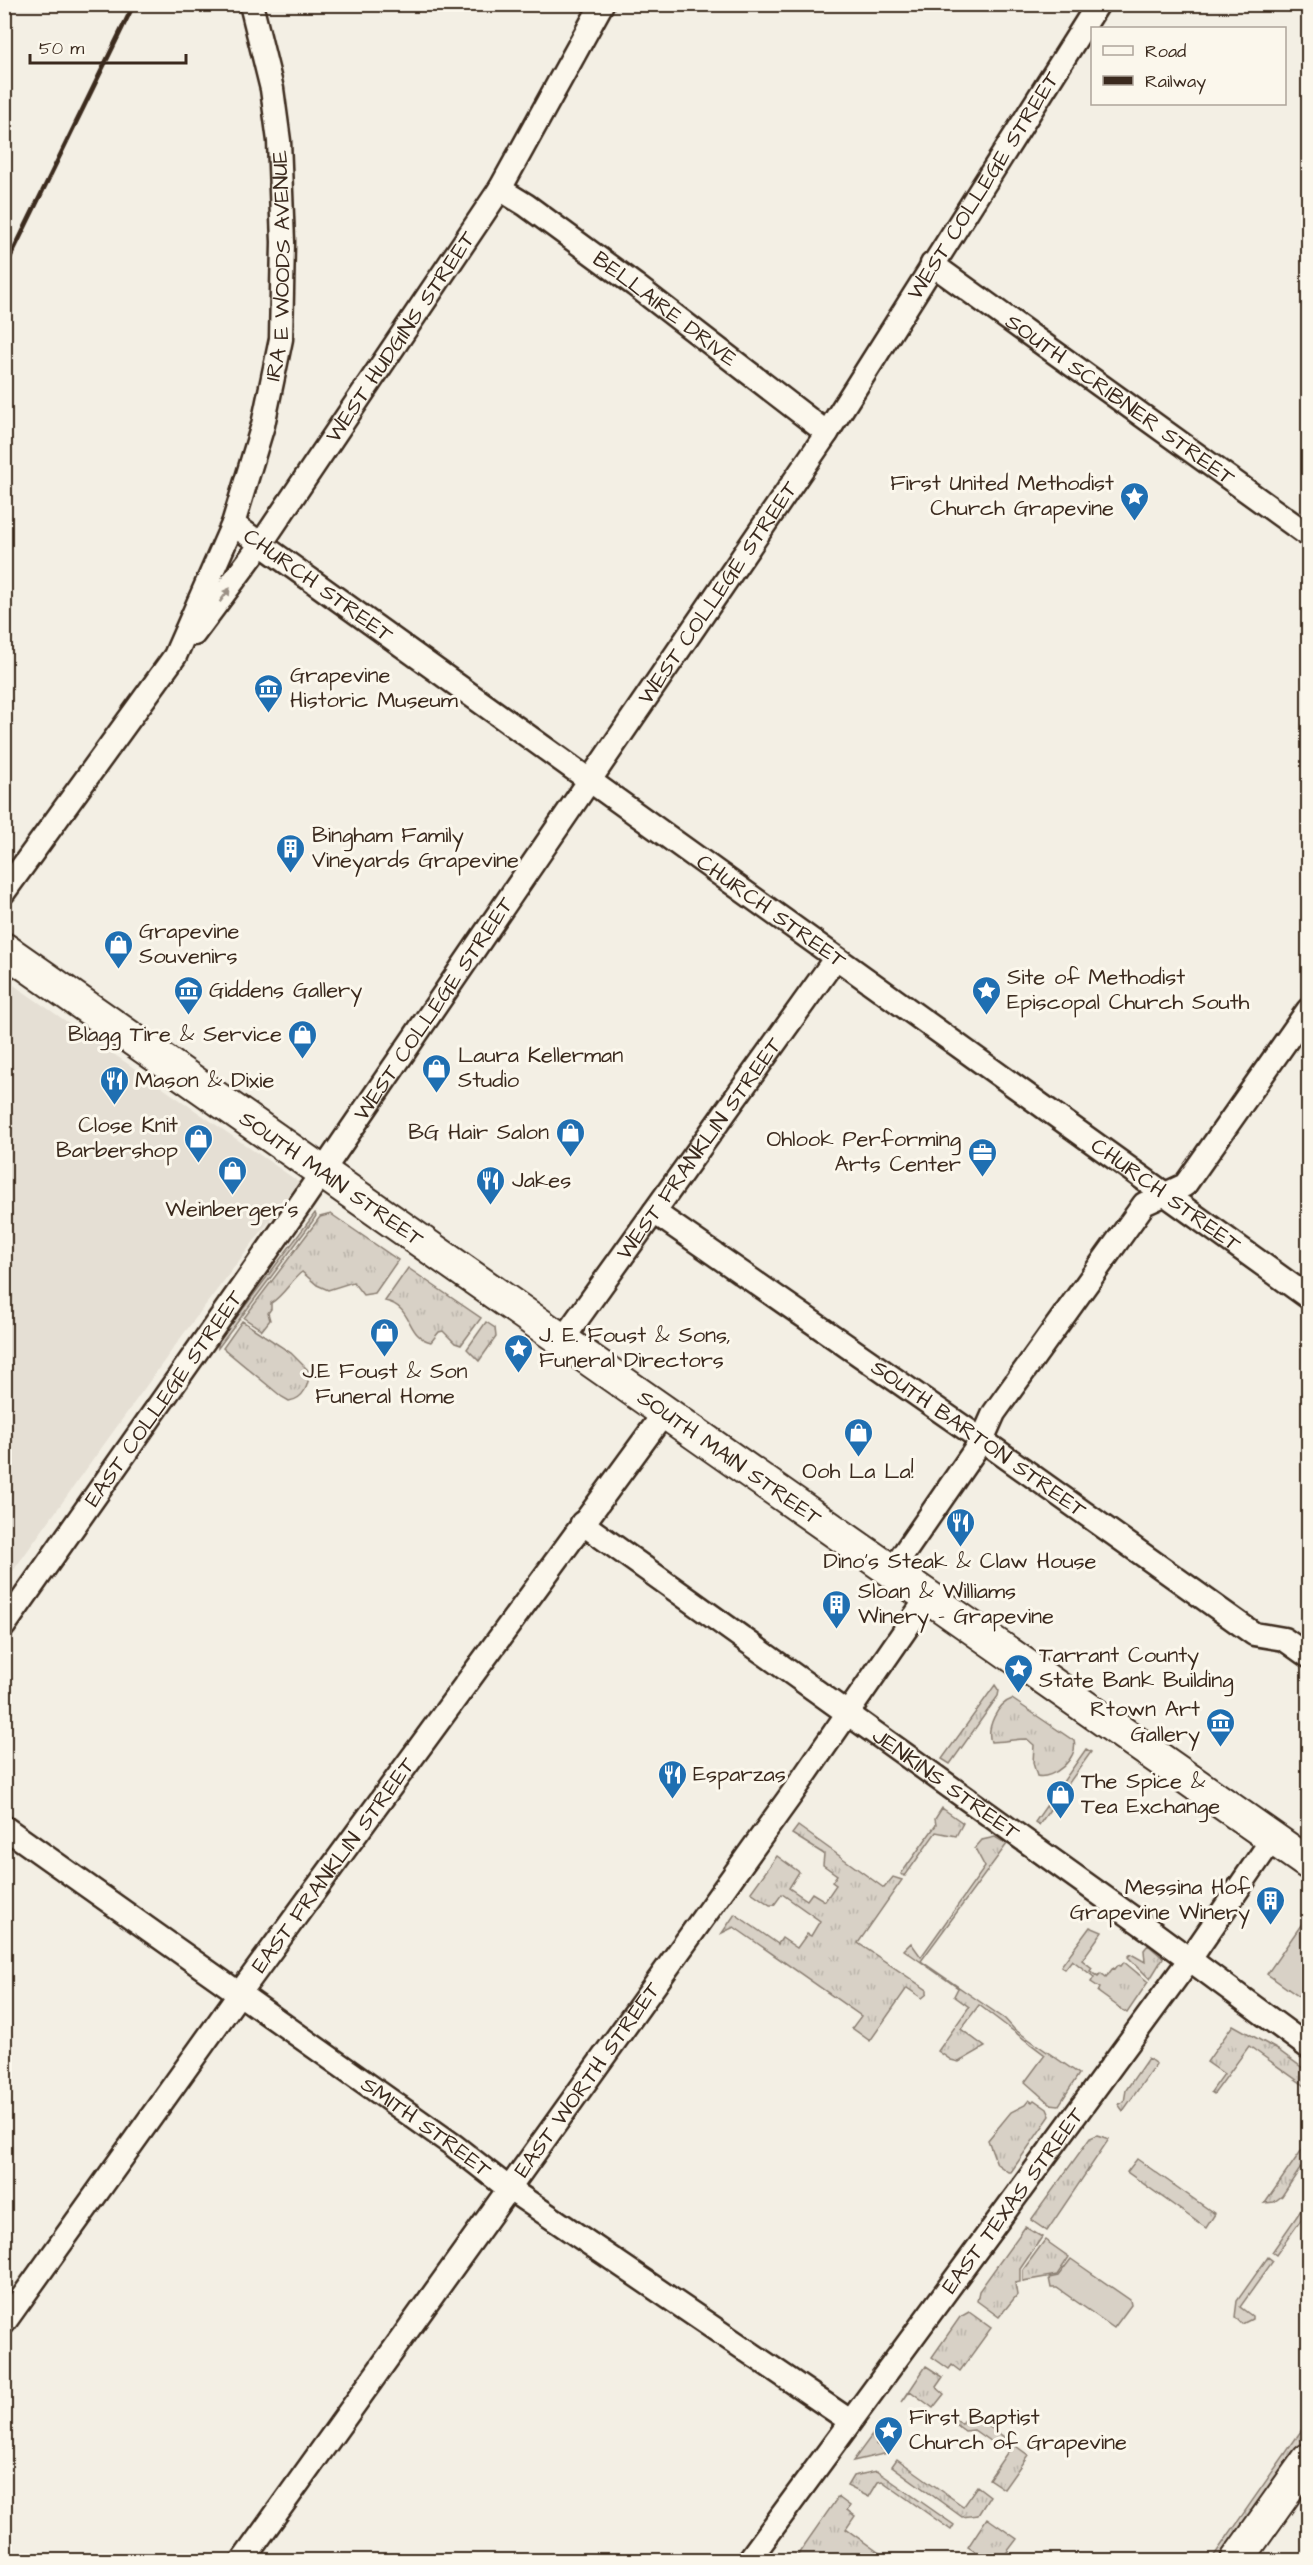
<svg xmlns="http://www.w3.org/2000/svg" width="1313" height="2565" font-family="'Architects Daughter',sans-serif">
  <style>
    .built { fill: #e5dfd4 }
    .grass { fill: url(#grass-tufts); stroke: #8a7e72; stroke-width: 1.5 }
    .park { fill: #d8d1c6; stroke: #8a7e72; stroke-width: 1.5 }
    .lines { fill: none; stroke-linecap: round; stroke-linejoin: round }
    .street-casing { stroke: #3b2a1e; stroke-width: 27 }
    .secondary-casing { stroke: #3b2a1e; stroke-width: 36 }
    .street { stroke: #fbf7ec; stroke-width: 22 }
    .secondary { stroke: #fbf7ec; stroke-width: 32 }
    .rail { stroke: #3b2a1e; stroke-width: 4.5 }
    .oneway { fill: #9b9085 }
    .labels { text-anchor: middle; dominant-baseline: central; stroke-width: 6; stroke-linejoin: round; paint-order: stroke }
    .street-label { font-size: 22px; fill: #3b2a1e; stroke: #fbf7ec }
    .poi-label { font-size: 22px; fill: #3b2a1e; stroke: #fbf7ec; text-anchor: start }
  </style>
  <defs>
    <pattern id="grass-tufts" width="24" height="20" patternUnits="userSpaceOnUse" patternTransform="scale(1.5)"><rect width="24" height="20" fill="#d8d1c6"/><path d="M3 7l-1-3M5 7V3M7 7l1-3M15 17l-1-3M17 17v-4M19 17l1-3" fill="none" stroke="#bab4aa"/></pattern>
  </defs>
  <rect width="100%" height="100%" fill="#f3efe4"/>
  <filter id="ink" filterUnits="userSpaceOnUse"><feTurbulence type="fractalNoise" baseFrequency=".0167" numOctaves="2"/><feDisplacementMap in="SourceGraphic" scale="12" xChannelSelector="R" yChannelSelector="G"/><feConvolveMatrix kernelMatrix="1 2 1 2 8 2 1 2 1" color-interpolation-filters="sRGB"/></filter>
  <g filter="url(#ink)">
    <path class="built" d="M5,979L299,1182L185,1332L5,1582Z"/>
    <path class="grass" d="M315,1213L316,1216L312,1222L218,1348V1342Z
      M331,1214L398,1260L375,1293L363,1295L353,1282L328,1290L317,1285L302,1272C293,1278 283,1296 271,1303V1309L268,1313L270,1320L262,1330L244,1318L320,1217Z
      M408,1268L481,1318L461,1345L455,1343L443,1331L439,1332L431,1342C405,1336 414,1307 385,1301Z
      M242,1321L291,1353L309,1371C309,1385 304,1399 289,1401L282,1397L223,1348Z
      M486,1322L495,1328L496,1337L479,1361L467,1349Z
      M995,1685L999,1691L998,1696L950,1764L942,1759Z
      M1012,1699L1074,1741C1079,1758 1053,1780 1037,1776L1033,1763L1034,1745L1027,1739C1014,1739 1003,1742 991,1742C986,1728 997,1704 1012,1699Z
      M1086,1749L1091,1752L1039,1825L1035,1822Z
      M942,1808L963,1823L956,1836L936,1832L905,1876L901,1874L936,1825L935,1819Z
      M798,1826L884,1888L893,1877L902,1880L858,1943L927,1990V1994L922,1998L907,1988L870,2041L852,2028L861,2016L734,1927L722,1933L735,1914L778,1944L782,1938L797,1948L807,1934L811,1936L820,1921L782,1894L774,1905H770L751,1892L777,1856L799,1872L789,1888L807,1900L812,1893L825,1901L836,1885L832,1882L837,1875L823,1865L824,1854L792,1834Z
      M995,1837L1007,1844L921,1961L1005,2019L1014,2029L1079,2074L1059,2105L1050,2104L1025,2082L1045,2055L979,2005L961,2029L985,2047L959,2062L951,2060L938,2051L969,2007L954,1996L958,1988L904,1950L911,1943L921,1957L985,1867L975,1848L982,1840Z
      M1090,1927L1102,1932L1082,1960L1092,1968L1090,1971L1098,1976L1101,1973L1106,1977L1113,1968L1115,1969L1118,1965L1121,1966L1124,1962L1148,1982L1127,2013L1098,1992L1100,1988L1091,1982L1094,1977L1072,1960L1065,1969L1061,1966Z
      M1148,1945L1163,1958L1150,1979L1128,1957L1131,1954L1145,1962L1144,1950Z
      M1233,2025L1278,2050L1308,2072V2088L1249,2046L1214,2094L1211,2092L1224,2074L1207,2062Z
      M1148,2058L1156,2064L1123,2111L1118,2104L1124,2102L1126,2090Z
      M1029,2100L1032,2102L1034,2100L1047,2109L1050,2116L1011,2172H1008L997,2164L988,2140L1011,2112L1025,2105Z
      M1097,2135L1109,2139L1047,2231L1031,2220L1090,2138Z
      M1308,2141V2157L1282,2196L1274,2202L1265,2203Z
      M1137,2159L1215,2214L1206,2228L1127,2172Z
      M1308,2200V2210L1276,2255L1272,2252Z
      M1025,2227L1042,2237L1020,2269V2282L1015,2283L1017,2295L999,2317L977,2301L979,2291Z
      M1045,2240L1069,2257L1057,2275L1023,2281V2270Z
      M1268,2257L1273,2261L1240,2307L1252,2316V2319L1242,2324L1235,2317L1237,2301Z
      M969,2312L991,2328L960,2371L952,2365L949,2369L932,2357L960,2317Z
      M926,2366L943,2377L936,2387L944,2394L933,2408L910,2391L902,2402Z
      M969,2413L1004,2437L997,2446L974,2430L965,2431L950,2420L951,2417L962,2424Z
      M1308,2421V2434L1219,2560H1211Z
      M878,2427L882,2428L884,2432L876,2444L888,2453L853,2461Z
      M1013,2444L1028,2455L1004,2489L989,2479Z
      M897,2459L963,2506L977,2486L990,2496L978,2515L962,2517L892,2466Z
      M877,2471L954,2525L951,2530L882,2481L878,2482L869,2497L847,2486L853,2476Z
      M838,2497L850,2506L847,2510L855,2516L846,2529L889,2560H794Z
      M987,2518L1017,2539L1001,2560H988L968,2547Z"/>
    <path class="park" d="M1308,1915V2003L1267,1974Z
      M1071,2259L1130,2300L1131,2305L1114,2328L1057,2288H1051L1049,2278L1058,2276Z"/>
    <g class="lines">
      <defs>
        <g id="street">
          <path id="s1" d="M500,189L526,205L635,285L827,433"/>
          <path id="s2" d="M932,264L1308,535"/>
          <path id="s3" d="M233,524L1308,1297"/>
          <path id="s4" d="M194,634L261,544L500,189L602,4"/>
          <path id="s5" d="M4,892L175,656L233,524L263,425L281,339L283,242L279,141L272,89L251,4"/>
          <path id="s6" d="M654,1212L982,1440L1254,1634L1284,1639L1308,1656"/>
          <path id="s7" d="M563,1339L835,959"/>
          <path id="s8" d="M582,1523L1154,1933L1308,2047"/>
          <path d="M891,1572L982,1440L994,1413L1144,1204L1185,1185L1308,1010"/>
          <path id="s9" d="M4,1626L303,1200L827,433L1098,4"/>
          <path id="s10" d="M4,1827L453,2145L508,2188L850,2421"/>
          <path id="s11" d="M4,2323L239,1994L665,1412"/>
          <path id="s12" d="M243,2560L794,1791L928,1597"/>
          <path id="s13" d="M749,2560L1190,1959L1273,1838"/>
        </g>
        <g id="secondary">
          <path id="s14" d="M4,949L1308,1863"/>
          <path d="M1237,2560L1308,2460"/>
        </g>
      </defs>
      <use href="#street" class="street-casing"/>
      <use href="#secondary" class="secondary-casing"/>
      <use href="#street" class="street"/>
      <use href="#secondary" class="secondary"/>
      <path class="rail" d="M4,270L134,4"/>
    </g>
    <defs><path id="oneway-solid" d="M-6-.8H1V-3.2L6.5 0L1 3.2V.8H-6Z" transform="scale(1.5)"/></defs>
    <use class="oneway" href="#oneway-solid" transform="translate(225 595) rotate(-54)"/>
  </g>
  <defs>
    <symbol id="sight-pin" viewBox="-11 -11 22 30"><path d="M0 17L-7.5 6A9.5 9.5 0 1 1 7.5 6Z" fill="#1f6fb2" stroke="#fbf7ec"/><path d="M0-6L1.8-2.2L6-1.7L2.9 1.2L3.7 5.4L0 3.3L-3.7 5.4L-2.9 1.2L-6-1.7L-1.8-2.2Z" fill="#fff"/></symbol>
    <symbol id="museum-pin" viewBox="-11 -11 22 30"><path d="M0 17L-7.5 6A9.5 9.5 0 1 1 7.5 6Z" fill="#1f6fb2" stroke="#fbf7ec"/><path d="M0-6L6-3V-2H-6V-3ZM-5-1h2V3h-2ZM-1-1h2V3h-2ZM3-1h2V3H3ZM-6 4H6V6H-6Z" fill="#fff"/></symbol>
    <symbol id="building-pin" viewBox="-11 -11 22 30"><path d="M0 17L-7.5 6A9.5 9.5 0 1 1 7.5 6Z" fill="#1f6fb2" stroke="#fbf7ec"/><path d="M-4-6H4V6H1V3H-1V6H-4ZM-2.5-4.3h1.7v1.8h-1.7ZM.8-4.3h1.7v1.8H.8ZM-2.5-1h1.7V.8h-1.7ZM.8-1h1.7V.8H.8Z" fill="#fff"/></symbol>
    <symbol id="shop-pin" viewBox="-11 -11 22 30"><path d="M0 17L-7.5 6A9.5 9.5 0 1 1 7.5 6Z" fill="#1f6fb2" stroke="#fbf7ec"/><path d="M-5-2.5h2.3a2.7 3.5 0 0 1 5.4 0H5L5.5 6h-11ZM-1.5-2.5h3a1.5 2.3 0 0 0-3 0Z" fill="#fff"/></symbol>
    <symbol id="restaurant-pin" viewBox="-11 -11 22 30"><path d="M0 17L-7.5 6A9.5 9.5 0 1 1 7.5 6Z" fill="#1f6fb2" stroke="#fbf7ec"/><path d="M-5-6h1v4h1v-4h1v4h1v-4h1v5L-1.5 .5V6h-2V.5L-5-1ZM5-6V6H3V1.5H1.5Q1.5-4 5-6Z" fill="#fff"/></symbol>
    <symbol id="office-pin" viewBox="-11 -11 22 30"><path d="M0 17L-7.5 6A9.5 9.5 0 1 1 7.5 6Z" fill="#1f6fb2" stroke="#fbf7ec"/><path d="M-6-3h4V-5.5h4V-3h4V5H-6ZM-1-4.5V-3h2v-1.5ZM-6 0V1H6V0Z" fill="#fff"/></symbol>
  </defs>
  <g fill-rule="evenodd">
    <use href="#sight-pin" x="1118" y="480" width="33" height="45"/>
    <use href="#museum-pin" x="252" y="672" width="33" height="45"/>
    <use href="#building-pin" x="274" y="832" width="33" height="45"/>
    <use href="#shop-pin" x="102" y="928" width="33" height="45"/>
    <use href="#museum-pin" x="172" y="974" width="33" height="45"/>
    <use href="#sight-pin" x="970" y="974" width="33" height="45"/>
    <use href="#shop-pin" x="286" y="1018" width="33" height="45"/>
    <use href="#shop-pin" x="420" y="1052" width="33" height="45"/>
    <use href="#restaurant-pin" x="98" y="1064" width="33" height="45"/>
    <use href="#shop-pin" x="554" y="1116" width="33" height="45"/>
    <use href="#shop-pin" x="182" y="1122" width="33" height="45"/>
    <use href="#office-pin" x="966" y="1136" width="33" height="45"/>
    <use href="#shop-pin" x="216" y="1154" width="33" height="45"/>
    <use href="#restaurant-pin" x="474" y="1164" width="33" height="45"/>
    <use href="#shop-pin" x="368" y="1316" width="33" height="45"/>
    <use href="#sight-pin" x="502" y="1332" width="33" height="45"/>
    <use href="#shop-pin" x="842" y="1416" width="33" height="45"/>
    <use href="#restaurant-pin" x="944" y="1506" width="33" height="45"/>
    <use href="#building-pin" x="820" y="1588" width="33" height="45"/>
    <use href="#sight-pin" x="1002" y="1652" width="33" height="45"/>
    <use href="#museum-pin" x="1204" y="1706" width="33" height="45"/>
    <use href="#restaurant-pin" x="656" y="1758" width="33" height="45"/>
    <use href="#shop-pin" x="1044" y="1778" width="33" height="45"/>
    <use href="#building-pin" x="1254" y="1884" width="33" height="45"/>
    <use href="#sight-pin" x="872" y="2414" width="33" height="45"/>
  </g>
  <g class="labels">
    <g class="street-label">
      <text stroke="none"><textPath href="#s9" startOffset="1742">WEST COLLEGE STREET</textPath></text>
      <text stroke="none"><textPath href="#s5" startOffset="700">IRA E WOODS AVENUE</textPath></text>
      <text stroke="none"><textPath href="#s1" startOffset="204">BELLAIRE DRIVE</textPath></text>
      <text stroke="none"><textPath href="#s4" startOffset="362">WEST HUDGINS STREET</textPath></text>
      <text stroke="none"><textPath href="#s2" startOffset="232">SOUTH SCRIBNER STREET</textPath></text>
      <text stroke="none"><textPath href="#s3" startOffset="105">CHURCH STREET</textPath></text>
      <text stroke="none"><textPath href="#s9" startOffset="1256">WEST COLLEGE STREET</textPath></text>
      <text stroke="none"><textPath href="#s3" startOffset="663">CHURCH STREET</textPath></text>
      <text stroke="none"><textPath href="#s9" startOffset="752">WEST COLLEGE STREET</textPath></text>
      <text stroke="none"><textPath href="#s7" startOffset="234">WEST FRANKLIN STREET</textPath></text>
      <text stroke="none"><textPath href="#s14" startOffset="400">SOUTH MAIN STREET</textPath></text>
      <text stroke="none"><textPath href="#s3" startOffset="1149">CHURCH STREET</textPath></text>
      <text stroke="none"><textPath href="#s9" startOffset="278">EAST COLLEGE STREET</textPath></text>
      <text stroke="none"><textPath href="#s6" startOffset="396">SOUTH BARTON STREET</textPath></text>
      <text stroke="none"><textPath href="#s14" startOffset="886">SOUTH MAIN STREET</textPath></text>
      <text stroke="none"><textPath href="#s8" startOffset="448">JENKINS STREET</textPath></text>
      <text stroke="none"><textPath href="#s11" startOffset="564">EAST FRANKLIN STREET</textPath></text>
      <text stroke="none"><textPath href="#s12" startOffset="591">EAST WORTH STREET</textPath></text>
      <text stroke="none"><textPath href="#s10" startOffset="518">SMITH STREET</textPath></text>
      <text stroke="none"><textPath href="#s13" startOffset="446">EAST TEXAS STREET</textPath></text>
    </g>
    <g class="poi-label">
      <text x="1114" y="483" text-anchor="end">First United Methodist<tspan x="1114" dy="25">Church Grapevine</tspan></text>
      <text x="290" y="675">Grapevine<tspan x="290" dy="25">Historic Museum</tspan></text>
      <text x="312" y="835">Bingham Family<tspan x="312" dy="25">Vineyards Grapevine</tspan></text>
      <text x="139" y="931">Grapevine<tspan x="139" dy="25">Souvenirs</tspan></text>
      <text x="1007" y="977">Site of Methodist<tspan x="1007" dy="25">Episcopal Church South</tspan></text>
      <text x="209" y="990">Giddens Gallery</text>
      <text x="282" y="1034" text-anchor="end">Blagg Tire &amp; Service</text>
      <text x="458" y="1055">Laura Kellerman<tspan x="458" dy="25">Studio</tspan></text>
      <text x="135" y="1080">Mason &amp; Dixie</text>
      <text x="178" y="1125" text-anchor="end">Close Knit<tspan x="178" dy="25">Barbershop</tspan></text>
      <text x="549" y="1132" text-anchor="end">BG Hair Salon</text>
      <text x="961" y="1139" text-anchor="end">Ohlook Performing<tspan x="961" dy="25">Arts Center</tspan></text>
      <text x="512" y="1180">Jakes</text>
      <text x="232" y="1209" text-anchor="middle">Weinberger’s</text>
      <text x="539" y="1335">J. E. Foust &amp; Sons,<tspan x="539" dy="25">Funeral Directors</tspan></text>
      <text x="385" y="1371" text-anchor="middle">J.E Foust &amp; Son<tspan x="385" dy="25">Funeral Home</tspan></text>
      <text x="858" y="1471" text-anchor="middle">Ooh La La!</text>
      <text x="960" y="1561" text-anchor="middle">Dino’s Steak &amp; Claw House</text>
      <text x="858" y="1591">Sloan &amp; Williams<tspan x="858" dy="25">Winery - Grapevine</tspan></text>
      <text x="1039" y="1655">Tarrant County<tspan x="1039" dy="25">State Bank Building</tspan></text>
      <text x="1200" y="1709" text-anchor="end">Rtown Art<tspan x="1200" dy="25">Gallery</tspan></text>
      <text x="693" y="1774">Esparzas</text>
      <text x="1081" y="1781">The Spice &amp;<tspan x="1081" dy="25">Tea Exchange</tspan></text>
      <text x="1250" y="1887" text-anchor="end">Messina Hof<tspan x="1250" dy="25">Grapevine Winery</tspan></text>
      <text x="909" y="2417">First Baptist<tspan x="909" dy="25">Church of Grapevine</tspan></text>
    </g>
  </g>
  <rect width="1313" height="2565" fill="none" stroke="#fbf7ec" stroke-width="24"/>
  <rect x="12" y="12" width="1289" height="2541" fill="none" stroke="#3b2a1e" stroke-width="2" filter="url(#ink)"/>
  <rect x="1091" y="27" width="195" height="78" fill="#fbf7ec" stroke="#aea59a" stroke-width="1.5"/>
  <rect x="1103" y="46" width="30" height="9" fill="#fbf7ec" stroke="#aea59a" stroke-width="1.5"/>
  <text x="1145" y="57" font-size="18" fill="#3b2a1e">Road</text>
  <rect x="1103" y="76" width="30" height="9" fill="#3b2a1e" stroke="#aea59a" stroke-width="1.5"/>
  <text x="1145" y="87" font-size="18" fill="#3b2a1e">Railway</text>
  <path d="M30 54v9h156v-9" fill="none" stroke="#3b2a1e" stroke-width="3"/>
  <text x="39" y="54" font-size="18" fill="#3b2a1e" stroke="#fbf7ec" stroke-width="4.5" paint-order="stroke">50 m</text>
</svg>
